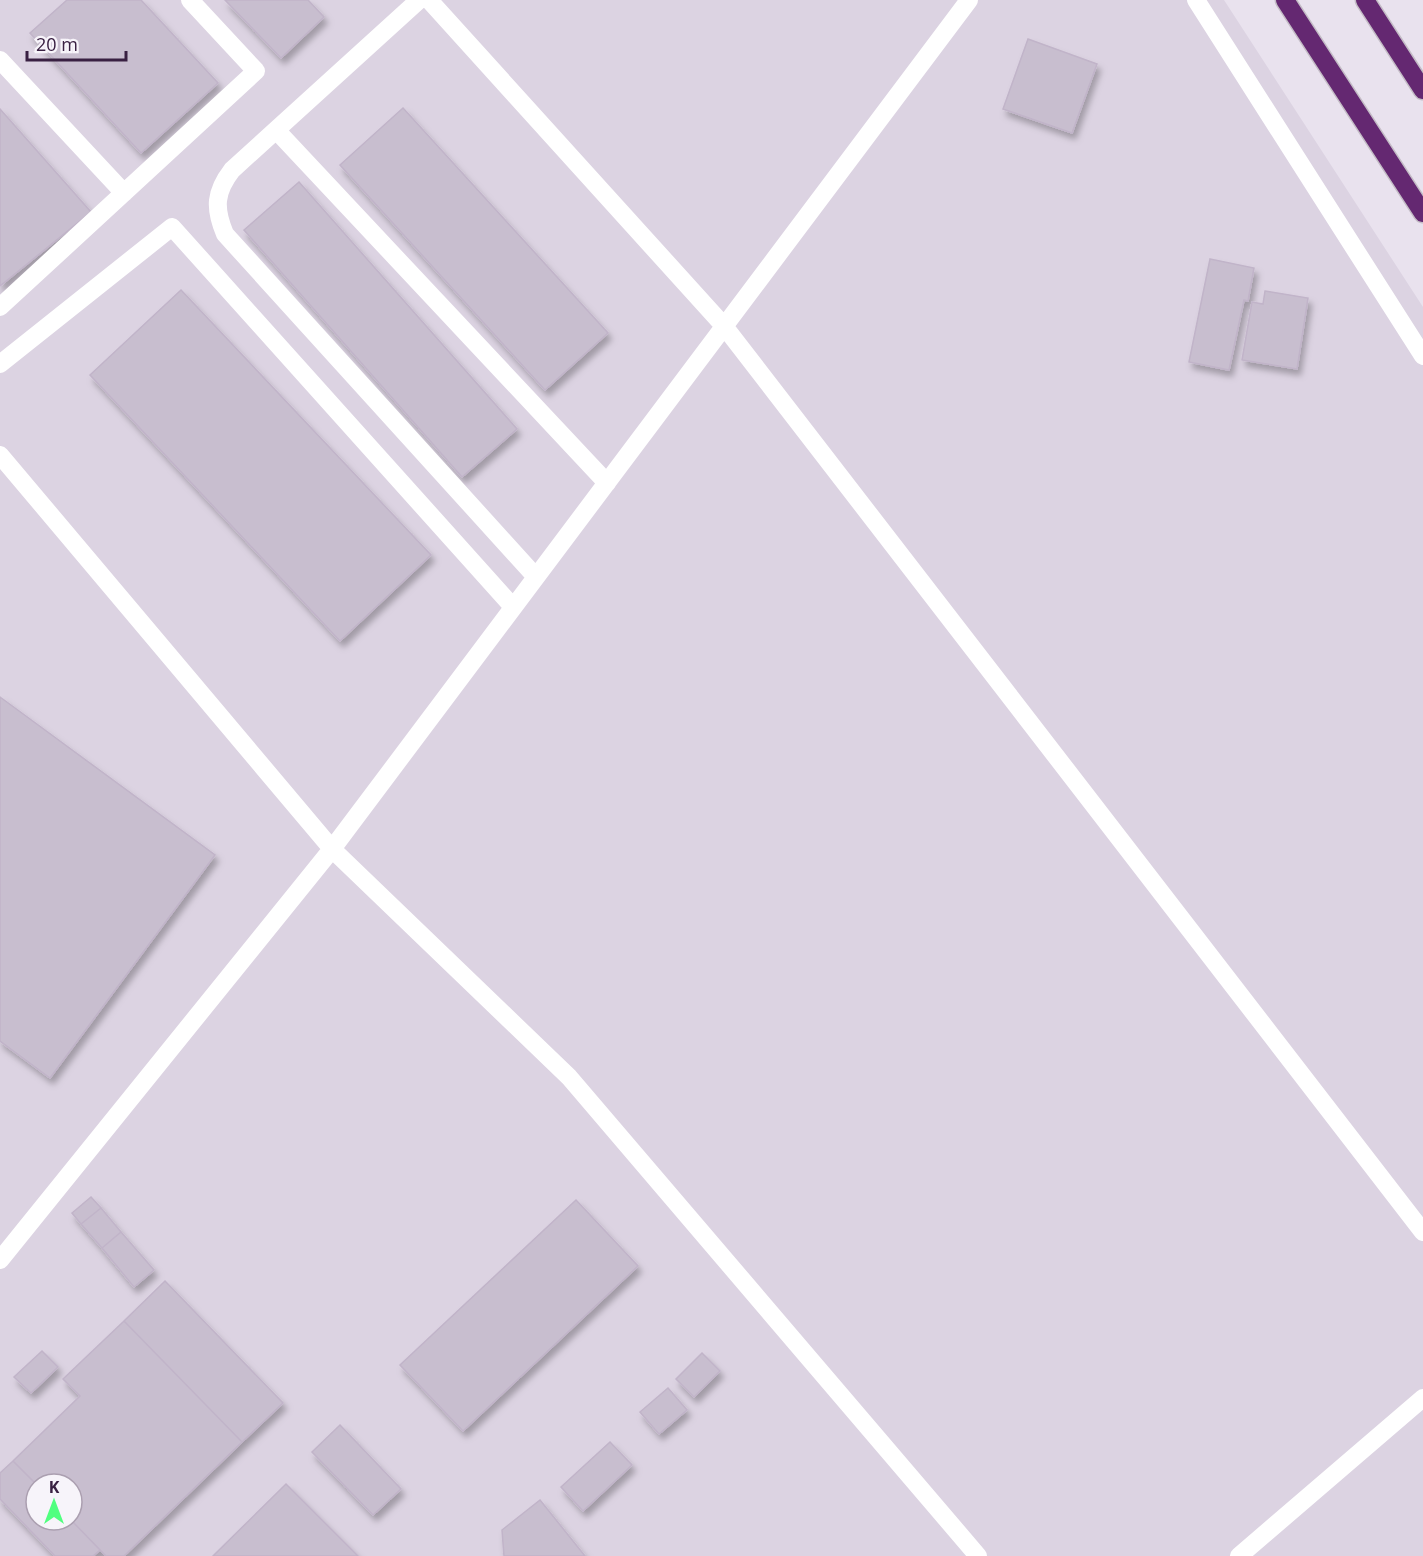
<svg xmlns="http://www.w3.org/2000/svg" width="1423" height="1556" font-family="'Open Sans',sans-serif">
  <style>
    .built { fill: #dcd3e2; fill-rule: evenodd }
    .building { fill: #c8becf; stroke: #c1b4c9; stroke-width: 1.5; filter: url(#shadow) }
    .lines { fill: none; stroke-linecap: round; stroke-linejoin: round }
    .highway-casing { stroke: #c4bcc6; stroke-width: 21 }
    .minor { stroke: #fff; stroke-width: 18 }
    .highway { stroke: #642871; stroke-width: 18 }
  </style>
  <defs>
    <filter id="shadow"><feDropShadow dx="3.5" dy="6" stdDeviation="3" flood-color="#0004"/></filter>
  </defs>
  <rect width="100%" height="100%" fill="#e9e2ee"/>
  <path class="built" d="M0,0H1224L1423,307V1556H0ZM36,1484H72V1520H36Z"/>
  <path class="building" d="M67,0H141L218,83L141,153L30,33Z
    M225,0H308L324,17L281,58Z
    M1028,39L1097,64L1072,133L1003,109Z
    M403,108L608,333L545,390L340,165Z
    M0,109L91,212L0,286Z
    M299,182L517,429L462,477L244,230Z
    M1210,259L1254,268L1248,301L1244,300L1229,370L1189,362Z
    M181,290L431,555L340,641L90,375Z
    M1265,291L1308,298L1297,369L1242,360L1252,302L1263,304Z
    M0,697L215,855L50,1078L0,1041Z
    M91,1197L101,1208L81,1224L72,1213Z
    M576,1200L638,1266L463,1431L400,1365Z
    M101,1208L121,1232L102,1248L81,1224Z
    M121,1232L154,1270L134,1287L102,1248Z
    M165,1281L283,1403L242,1442L124,1321Z
    M124,1321L242,1442L124,1556H106L71,1520L72,1484H36L13,1461L80,1396L63,1379Z
    M42,1351L58,1367L31,1393L14,1377Z
    M702,1353L720,1371L694,1397L676,1379Z
    M668,1388L687,1410L659,1434L640,1412Z
    M340,1425L401,1489L373,1515L312,1452Z
    M610,1442L632,1465L583,1511L561,1487Z
    M13,1461L36,1484V1520H71L100,1550L93,1556H55L0,1499V1473Z
    M286,1484L358,1556H213Z
    M540,1500L585,1556H504L502,1530Z"/>
  <g class="lines">
    <defs>
      <path id="highway" d="M1285,0L1423,213
        M1365,0L1423,90"/>
    </defs>
    <use href="#highway" class="highway-casing"/>
    <path class="minor" d="M419,0L232,170C215,192 214,208 225,234L536,577
      M429,0L724,326L1423,1232
      M1196,0L1423,356
      M0,60L124,193
      M277,131L607,483
      M0,307L256,71L190,0
      M0,364L172,227L513,607
      M0,455L332,849L569,1077L978,1556
      M0,1260L332,849L969,0
      M1239,1556L1423,1398"/>
    <use href="#highway" class="highway"/>
  </g>
  <g transform="translate(54 1502)"><circle r="28" fill="#f7f4fa" stroke="#ab9fb0" stroke-width="1.5"/>
  <path d="M0-4.5L10 22L0 15L-10 22Z" fill="#50ff7f"/>
  <text y="-9" font-size="16" font-weight="bold" text-anchor="middle" fill="#392042">K</text>
  </g>
  <path d="M27 51v9h99v-9" fill="none" stroke="#392042" stroke-width="3"/>
  <text x="36" y="51" font-size="18" fill="#392042" stroke="#f7f4fa" stroke-width="4.5" paint-order="stroke">20 m</text>
</svg>
